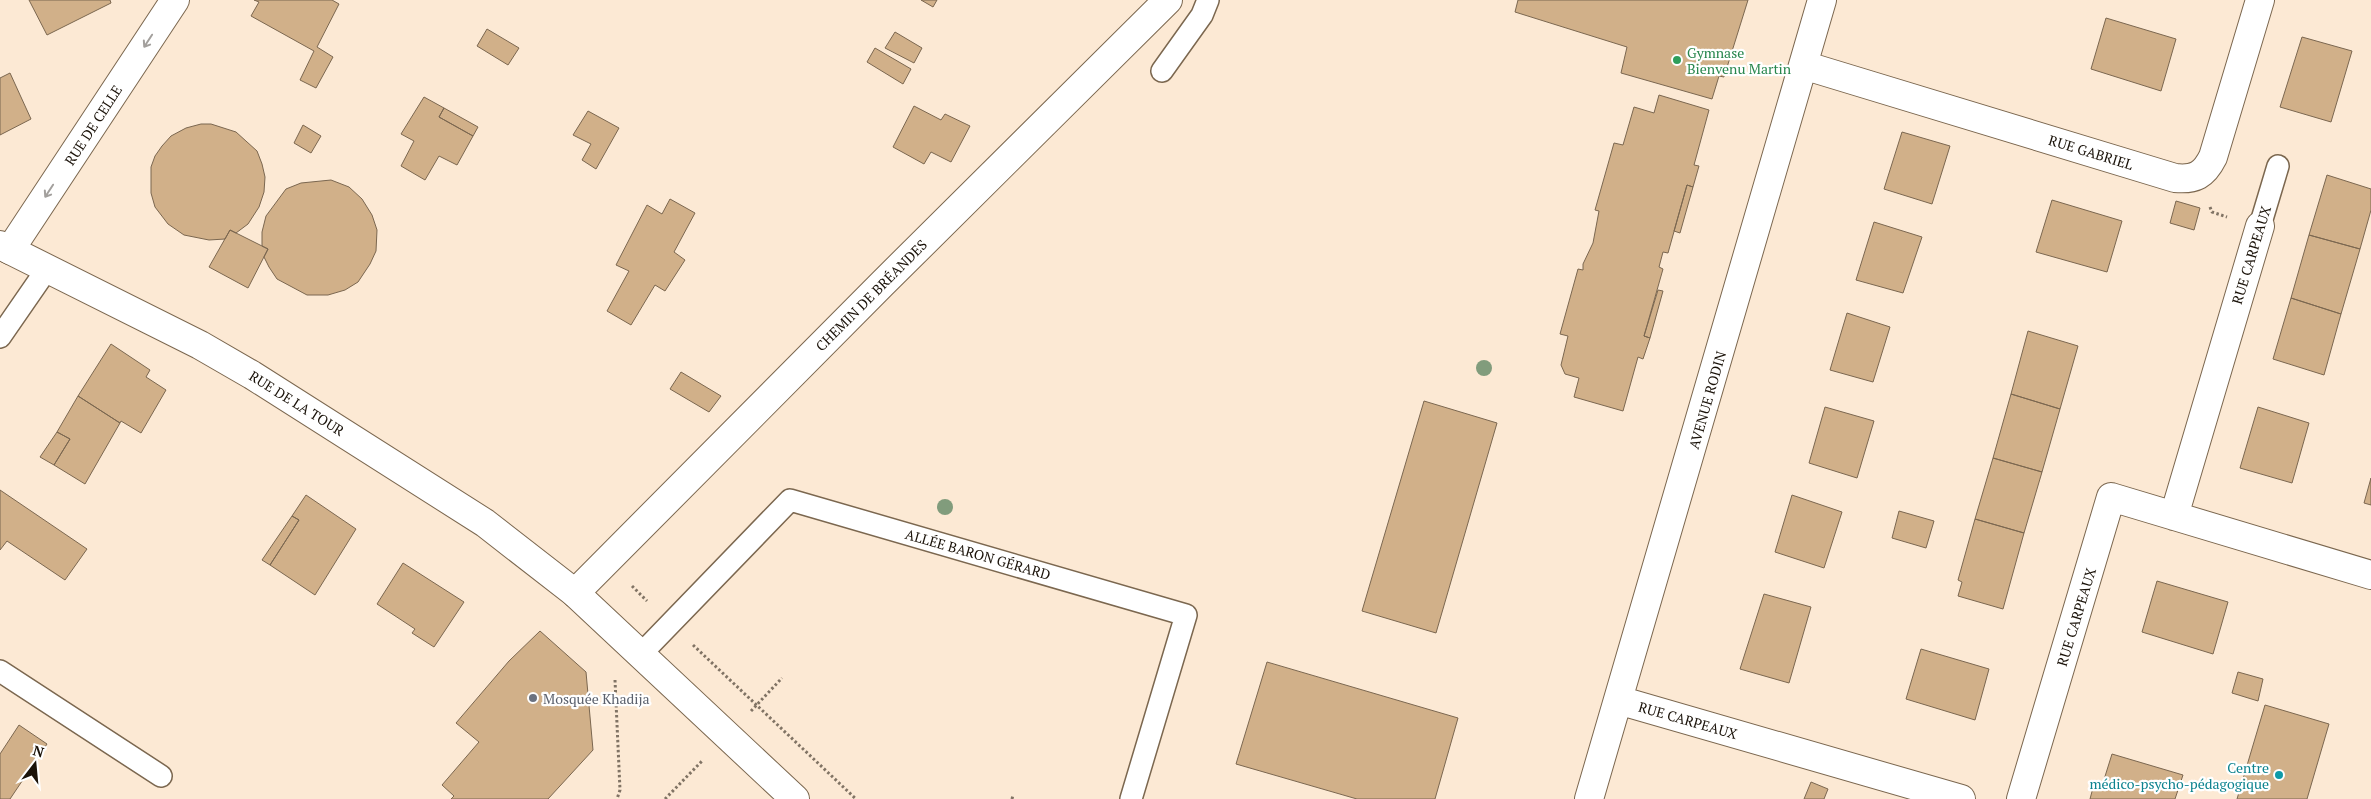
<svg xmlns="http://www.w3.org/2000/svg" width="2371" height="799" font-family="'PT Serif',serif">
  <style>
    .building { fill: #d1b089; stroke: #7b6750 }
    .lines { fill: none; stroke-linecap: round; stroke-linejoin: round }
    .service-casing { stroke: #7b674f; stroke-width: 24 }
    .minor-casing { stroke: #7b674f; stroke-width: 30 }
    .tertiary-casing { stroke: #7b674f; stroke-width: 30 }
    .path { stroke: #807364; stroke-width: 3; stroke-dasharray: 2.5 2.5; stroke-linecap: butt }
    .service { stroke: #fff; stroke-width: 21 }
    .minor { stroke: #fff; stroke-width: 28 }
    .tertiary { stroke: #fff; stroke-width: 28 }
    .tree { fill: #819c7c }
    .oneway { stroke: #a3a09d }
    .leisure-dot { fill: #2e9e5b; stroke: #fff; stroke-width: 2 }
    .worship-dot { fill: #6b7280; stroke: #fff; stroke-width: 2 }
    .culture-dot { fill: #0f9aa8; stroke: #fff; stroke-width: 2 }
    .labels { text-anchor: middle; dominant-baseline: central; stroke-width: 4.5; stroke-linejoin: round; paint-order: stroke }
    .leisure-label { font-size: 14px; fill: #27864d; stroke: #fff; text-anchor: start }
    .street-label { font-size: 14px; fill: #1a1209; stroke: #fff }
    .worship-label { font-size: 14px; fill: #5b616d; stroke: #fff; text-anchor: start }
    .culture-label { font-size: 14px; fill: #0d838f; stroke: #fff; text-anchor: end }
  </style>
  <rect width="100%" height="100%" fill="#fce9d4"/>
  <path class="building" d="M29,0H110L111,3L47,35Z
    M254,0H332L339,4L317,47L333,57L316,88L300,80L314,51L251,16L259,2Z
    M921,0H937L933,7Z
    M1518,0H1748L1724,77L1719,76L1712,99L1621,73L1627,47L1515,12Z
    M2106,18L2176,39L2161,91L2091,69Z
    M487,29L519,48L508,65L477,46Z
    M895,32L922,48L914,63L885,48Z
    M2302,37L2352,51L2331,122L2280,107Z
    M875,48L911,69L903,84L867,62Z
    M10,73L31,119L0,135V78Z
    M1659,95L1709,110L1694,165L1699,166L1693,187L1687,185L1668,253L1663,252L1659,267L1663,269L1644,336L1650,338L1643,359L1638,357L1623,411L1574,397L1579,378L1565,374L1561,365L1568,336L1560,334L1578,269L1583,270V264L1593,243L1599,211L1595,210L1614,143L1623,145L1634,107L1654,113Z
    M424,97L444,108L439,117L473,136L457,165L439,156L425,180L401,166L414,141L401,134Z
    M914,106L941,120L945,114L970,126L951,162L931,152L924,164L893,147Z
    M444,108L478,127L473,136L439,117Z
    M588,111L619,128L596,169L582,160L591,144L573,135Z
    M201,124H211L236,132L257,151L262,164L265,177L264,192L259,207L248,224L236,233L230,230L225,239L209,240L184,235L168,224L155,207L151,193V167L155,156L162,146L171,136L186,128Z
    M303,125L321,136L311,153L294,143Z
    M1902,132L1950,146L1932,204L1884,189Z
    M2327,175L2371,189V210L2360,249L2309,235Z
    M331,180L349,187L362,199L372,215L377,230L376,251L370,264L358,282L345,290L328,295H307L277,279L269,267L264,257L268,249L262,246V232L266,216L286,189L301,183Z
    M1687,185L1693,187L1680,233L1674,231Z
    M670,199L695,213L674,252L685,260L665,291L655,285L631,325L607,311L629,271L616,265L647,205L662,214Z
    M2052,200L2122,221L2107,272L2036,252Z
    M2176,201L2200,208L2194,230L2170,223Z
    M1874,222L1922,237L1903,293L1856,280Z
    M230,230L268,249L248,288L209,267Z
    M2309,235L2360,249L2341,314L2291,298Z
    M1658,290L1663,291L1650,338L1644,336Z
    M2291,298L2341,314L2324,375L2273,359Z
    M1847,313L1890,327L1873,382L1830,370Z
    M2028,331L2078,346L2060,409L2011,394Z
    M111,344L150,370L146,377L166,390L141,433L121,421L120,423L78,396Z
    M681,372L721,396L709,412L670,389Z
    M2011,394L2060,409L2042,472L1993,458Z
    M78,396L120,423L85,484L54,465L70,439L57,432Z
    M1424,401L1497,423L1436,633L1362,611Z
    M1825,407L1874,421L1857,478L1809,463Z
    M2258,407L2309,423L2292,483L2240,468Z
    M57,432L70,439L54,465L40,457Z
    M1993,458L2042,472L2024,533L1975,519Z
    M2371,478V505L2364,503Z
    M0,490L87,549L65,580L7,541L0,550Z
    M306,495L356,529L315,595L270,565L299,520L292,516Z
    M1792,495L1842,512L1824,568L1775,552Z
    M1899,511L1934,521L1926,548L1892,538Z
    M292,516L299,520L270,565L262,560Z
    M1975,519L2024,533L2003,609L1958,596L1962,582L1958,580Z
    M403,563L464,602L434,647L412,633L415,629L377,604Z
    M2157,581L2228,602L2213,654L2142,632Z
    M1764,594L1811,607L1789,683L1740,669Z
    M540,631L586,672L593,750L548,799H451L454,796L442,785L479,742L456,723L509,661Z
    M1921,649L1989,669L1975,720L1906,699Z
    M1267,662L1458,718L1435,799H1357L1236,764Z
    M2238,672L2263,679L2258,701L2232,693Z
    M2265,705L2329,724L2307,799H2237Z
    M19,725L47,744L10,799H0V754Z
    M2112,754L2183,775L2175,799H2090L2094,784L2102,786Z
    M1811,782L1828,789L1824,799H1804Z"/>
  <g class="lines">
    <defs>
      <path id="service" d="M1162,71L1202,15L1208,0
        M2260,226L2278,166
        M0,337L47,269
        M641,654L790,500L1186,615L1131,799
        M0,671L161,776"/>
      <path id="minor" d="M1803,65L2175,178C2195,180 2204,175 2213,157L2260,0
        M10,250L175,0
        M2174,516L2260,226
        M575,593L882,284L1168,0
        M1618,700L1961,799
        M1589,799L1822,0
        M2021,799L2111,497L2371,575"/>
      <path id="tertiary" d="M0,245L200,345L252,375L485,523L575,593L795,799"/>
    </defs>
    <use href="#service" class="service-casing"/>
    <use href="#minor" class="minor-casing"/>
    <use href="#tertiary" class="tertiary-casing"/>
    <path class="path" d="M2210,207L2212,212L2227,217
      M632,586L647,601
      M693,645L856,799
      M615,680L620,790L617,799
      M751,711L782,678
      M665,799L703,760
      M1012,799L1013,795"/>
    <use href="#service" class="service"/>
    <use href="#minor" class="minor"/>
    <use href="#tertiary" class="tertiary"/>
  </g>
  <g class="tree">
    <circle cx="1484" cy="368" r="8"/>
    <circle cx="945" cy="507" r="8"/>
  </g>
  <defs><path id="oneway-shaft" d="M-6 0H5M1.5-3L5.5 0L1.5 3" fill="none" stroke-width="1.6" stroke-linecap="round" stroke-linejoin="round" transform="scale(1.25)"/></defs>
  <g class="oneway">
    <use href="#oneway-shaft" transform="translate(148 41) rotate(123)"/>
    <use href="#oneway-shaft" transform="translate(49 191) rotate(123)"/>
  </g>
  <circle class="leisure-dot" cx="1677" cy="60" r="5"/>
  <circle class="worship-dot" cx="533" cy="698" r="5"/>
  <circle class="culture-dot" cx="2279" cy="775" r="5"/>
  <g class="labels">
    <g class="leisure-label">
      <text x="1687" y="52">Gymnase<tspan x="1687" dy="16">Bienvenu Martin</tspan></text>
    </g>
    <g class="street-label">
      <text transform="translate(93 125) rotate(-57)">RUE DE CELLE</text>
      <text transform="translate(2091 152) rotate(17)">RUE GABRIEL</text>
      <text transform="translate(2251 255) rotate(-73)">RUE CARPEAUX</text>
      <text transform="translate(871 295) rotate(-45)">CHEMIN DE BRÉANDES</text>
      <text transform="translate(1707 400) rotate(-74)">AVENUE RODIN</text>
      <text transform="translate(297 403) rotate(32)">RUE DE LA TOUR</text>
      <text transform="translate(978 554) rotate(16)">ALLÉE BARON GÉRARD</text>
      <text transform="translate(2076 617) rotate(-73)">RUE CARPEAUX</text>
      <text transform="translate(1688 720) rotate(16)">RUE CARPEAUX</text>
    </g>
    <g class="worship-label">
      <text x="543" y="698">Mosquée Khadija</text>
    </g>
    <g class="culture-label">
      <text x="2269" y="767">Centre<tspan x="2269" dy="16">médico-psycho-pédagogique</tspan></text>
    </g>
  </g>
  <g transform="translate(35 764) rotate(16)" stroke="#ffffff" stroke-width="4" paint-order="stroke">
  <path d="M0-4L9 19L0 12L-9 19Z" fill="#1a1209"/>
  <text y="-8" font-size="14" font-weight="bold" text-anchor="middle" fill="#1a1209">N</text>
  </g>
</svg>
